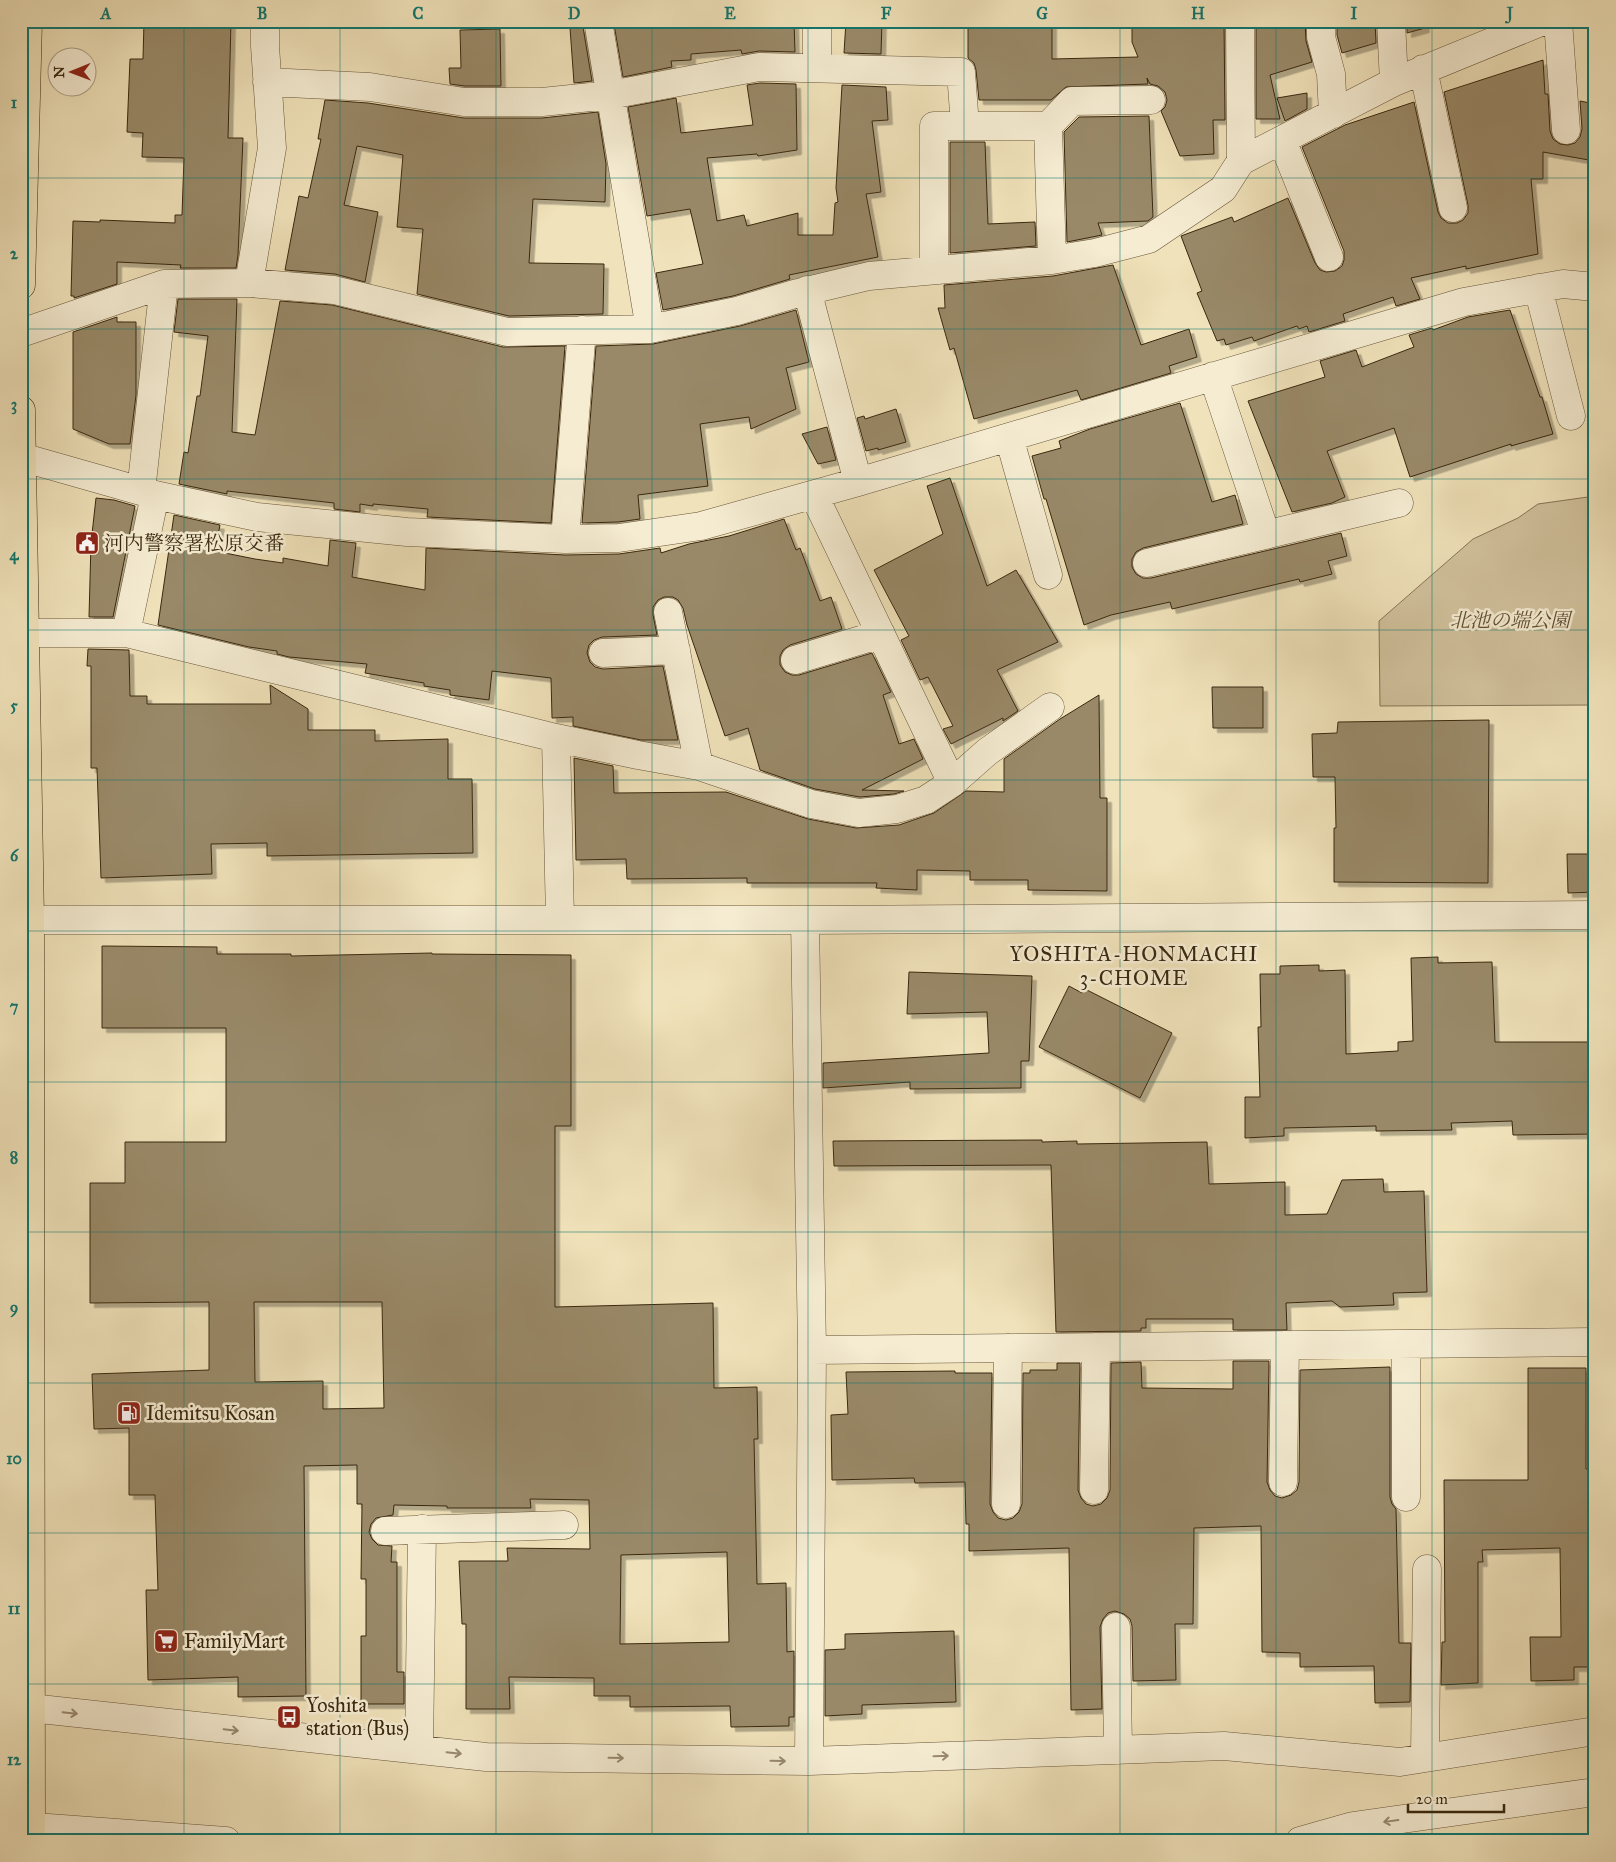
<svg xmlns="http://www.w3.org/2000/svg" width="1616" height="1862" font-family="'IM FELL Great Primer','Noto Serif JP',serif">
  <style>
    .green { fill: #d1c29d; stroke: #867556 }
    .building { fill: #998968; stroke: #3a280f; fill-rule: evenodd; filter: url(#shadow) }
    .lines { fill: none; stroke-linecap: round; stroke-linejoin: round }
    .minor-casing { stroke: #68563a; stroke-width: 29 }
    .highway-casing { stroke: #3a280f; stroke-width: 29 }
    .minor { stroke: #f5ecd2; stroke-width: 28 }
    .highway { stroke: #f0e2ba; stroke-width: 28 }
    .oneway { stroke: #988a70 }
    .grid { fill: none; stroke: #0f766e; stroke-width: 1; stroke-opacity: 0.55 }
    .labels { text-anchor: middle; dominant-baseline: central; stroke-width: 5; stroke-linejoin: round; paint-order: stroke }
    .poi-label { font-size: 20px; fill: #3a280f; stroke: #f5ecd2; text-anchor: start }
    .park-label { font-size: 20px; font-style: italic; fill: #604e32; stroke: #f5ecd2 }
    .neighbourhood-label { font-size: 21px; letter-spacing: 1px; fill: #3a280f; stroke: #f5ecd2 }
    .neatline { fill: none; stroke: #0f766e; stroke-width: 2 }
    .grid-label { font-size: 16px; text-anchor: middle; font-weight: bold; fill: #0f766e }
  </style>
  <defs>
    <filter id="shadow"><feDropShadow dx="4.5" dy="4.5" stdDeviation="0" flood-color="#0004"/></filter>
  </defs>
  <rect width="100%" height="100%" fill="#f0e2ba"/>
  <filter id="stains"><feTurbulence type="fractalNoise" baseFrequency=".004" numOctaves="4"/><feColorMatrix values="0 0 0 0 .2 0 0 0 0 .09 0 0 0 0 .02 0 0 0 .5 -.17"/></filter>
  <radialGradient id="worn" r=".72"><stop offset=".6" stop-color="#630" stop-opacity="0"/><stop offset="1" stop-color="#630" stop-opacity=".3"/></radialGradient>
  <path class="green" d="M1595,496V705L1380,706L1379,621L1473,539L1518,518L1538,504Z"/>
  <path class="building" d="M144,21H231L228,138H243L238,255L236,268H180L181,265L117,262V284L74,298V296H71L73,221L100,222V220L175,223V215H182L184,158L142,157L143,133L127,132L130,59H143Z
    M646,21L794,22L795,52L759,51L742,54L741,50L691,54V60L671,61L672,67L623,77L614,24Z
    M846,21H882L881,54L844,53Z
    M968,21H1052V59L1138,57L1132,42V21H1224L1225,120H1213L1214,154L1180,156L1161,111L1165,107L1167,100L1165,92L1158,86L1150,84L1147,78L1148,84L1066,87L1051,100H979L976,70L974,63L968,58Z
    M1256,21H1305L1306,41L1312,62L1270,75L1280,119H1256Z
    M1337,21H1375L1376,43L1342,53L1337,35Z
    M1407,21H1424L1425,28L1407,33Z
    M583,27L592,81L574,83L570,28Z
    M500,29L501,86H465L450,84L449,68H461L460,30Z
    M1543,60L1545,94H1548L1550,131L1553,139L1560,144L1568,145L1575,143L1580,137L1582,129L1580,101L1595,104V131L1589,160L1543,152V179H1531L1538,254L1466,269V266L1411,278L1420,299L1396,306L1393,297L1343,314L1345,321L1309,332L1307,326L1299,329L1297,326L1254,341L1252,337L1226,345L1224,339L1217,341L1197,293L1202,291L1181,236L1232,217L1234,222L1288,198L1315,263L1320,270L1326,272L1335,271L1342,266L1344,260V251L1302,147L1345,125L1414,102L1438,212L1441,218L1448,223H1457L1463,220L1468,213V205L1444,92Z
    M760,83L796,84L797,150L758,156L757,154L707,158L717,221L744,215L747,226L798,213V235H833L835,203L838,202L836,188L842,85L886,87L888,120L872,121L881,192L866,194L878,257L789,275L790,279L733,296L663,310L656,273L703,264L690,209L647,216L628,107L676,98L681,133L753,125L747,85Z
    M1307,93V109L1285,121L1277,98Z
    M325,100L368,103L464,118H542L598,112L606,164L605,202L533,199L529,263L604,264L603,314L509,316L417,294L423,229L397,227L403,155L357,146L344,205L378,212L365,282L335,274L285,270L299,196L308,198L321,139H318Z
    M1149,116L1153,217L1148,221L1098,223L1102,235L1067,242L1064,132L1079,117Z
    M950,142H985L988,224L1035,222L1036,246L950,253Z
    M1113,265L1141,345L1189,329L1197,357L1169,366L1171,373L1081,400L1077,390L974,419L954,348L950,350L938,308H945L944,285L1053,276Z
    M178,299H237L232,432L255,435L280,301L332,305L503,347L565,346L551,523L427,517L428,509L373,504V506L360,504V512L334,509V503L227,491V494L179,484L184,452L188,453L197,396H200L208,336L174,332Z
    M796,310L809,362L786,368L796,409L751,429L749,417L700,424L708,486L638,495L640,519L618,522L582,523L596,346L653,344L740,326Z
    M1510,310L1540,397H1542L1553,434L1511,446V444L1410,477L1394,428L1327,451L1345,497L1332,503L1292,512L1248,401L1325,377L1320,361L1356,350L1362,367L1414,347L1409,335L1432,328L1433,330L1468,317Z
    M117,317V322H136V395L130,444H109L73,429V332Z
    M1180,403L1212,502L1235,495L1243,524L1143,548L1136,552L1132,559V567L1136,574L1143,578H1151L1341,533L1347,556L1328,561L1332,574L1300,582L1299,579L1172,609L1170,602L1111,615L1084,625L1046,499H1044L1032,456L1061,448L1059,441L1090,429Z
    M896,409L906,442L878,450V448L866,451L857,418L864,416L865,419Z
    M827,427L836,460L818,464L802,434Z
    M950,478L987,586L1016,570L1058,642L997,670L1018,711L1003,721V718L951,744L943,729L953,726L928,677L920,680L901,640L909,636L874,570L943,534L927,486Z
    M96,498L114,500L135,506L113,617H89L91,543Z
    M174,515L220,525L215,551L255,559L283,563V558L328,566L330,540L356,543L352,577L425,590L426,548L565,555L619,554L660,548L661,553L689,544L729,536L784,519L796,550L800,548L820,601L831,597L842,629L790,645L783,650L780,656V665L785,672L792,675H799L872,653L891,692L883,695L899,744L914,739L923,759L862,790L904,791L894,794L860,797L815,789L760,770L748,728L725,736L687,625L683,608L678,600L673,597H664L658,600L653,607V615L657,635L602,637L594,640L589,645L587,653L590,662L595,667L603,669L663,666L678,740H641L573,726V717L552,718L551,678L492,671L489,700L450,695V690L424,686V683L406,680L365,673L367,664L289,657L277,654V651L249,647L158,625Z
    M88,649L129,650L130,696H147V704H271L270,685L308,709V730H375V741L448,739V779H472L473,853L267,856V843L211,844L212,874L101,878L97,768H91V666H87Z
    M1212,687H1263V728H1213Z
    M1099,695L1100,798H1107V891L1028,890V880H970V871L917,870V890L876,888L877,883H747V878L627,879L626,859L576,860L574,758L613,766L614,793L726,792L808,819L856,828L899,825L934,813L966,791L1004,792V759L1060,719Z
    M1489,720L1488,883L1334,882V828H1336L1335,777H1313L1312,734L1337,733L1338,722Z
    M1567,854H1595V892L1568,893Z
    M102,946L217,947V954H291V956L432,953V954L571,955V1126H555V1307L713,1303L714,1388L757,1387L758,1439H754L757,1584L786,1583L787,1652L794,1651V1717H789V1726L731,1727L730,1706L630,1707V1696H594V1678L509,1677L510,1709H466V1624H462L459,1561H508L507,1548L590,1549L589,1500L530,1499L531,1508H447V1506L394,1505L393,1515L376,1518L371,1524L369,1532L372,1539L378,1545L392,1546L391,1562H397V1672H404V1704H361V1636H366V1579H361L362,1504H357V1465L304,1466L306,1696L238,1697V1677L148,1680L146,1590H158L155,1495H129V1428L94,1429L92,1374L209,1370V1302L90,1303V1183H125V1142H226V1028H102ZM254,1302H382L384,1408L323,1409V1381L255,1382ZM727,1552L729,1642L620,1644L621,1555Z
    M1438,957V963L1492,962L1495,1042H1595V1134L1513,1135L1512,1121L1451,1123L1452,1130L1376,1131V1126L1284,1128V1136L1245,1138V1097H1260L1258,1027H1261L1260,974H1280V966L1319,965V971L1345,970L1346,1054L1398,1051V1042L1413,1041L1411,958Z
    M909,972L1032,976L1029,1061H1021V1088L910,1089V1082L823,1088V1063L989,1053L987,1012L907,1014Z
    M1069,986L1082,993L1085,989L1172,1033L1140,1098L1039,1047Z
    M1042,1140V1142L1077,1141V1144L1207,1142L1209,1184L1285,1182V1215L1327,1214L1342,1180L1383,1179L1384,1192L1424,1191L1427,1292L1393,1293L1394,1305L1340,1307L1332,1301L1286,1303L1287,1330H1233V1319H1146V1328H1141V1331L1056,1332L1051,1165L834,1166L833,1141Z
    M1233,1361H1269L1267,1482L1270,1490L1275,1496L1282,1498L1291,1495L1297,1490L1299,1482L1300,1370L1390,1367V1497L1392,1504L1396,1509L1399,1643H1411L1410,1702L1375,1703L1374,1666L1300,1667V1653L1262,1652L1261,1526L1194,1528L1193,1624H1175L1176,1680L1133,1681L1132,1626L1130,1619L1124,1614L1115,1611L1108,1613L1103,1619L1100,1627L1102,1709L1071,1710L1069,1548L969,1551V1524H966L965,1482L915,1483L914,1478L832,1480L831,1415L848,1414L846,1372L955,1371V1373H992L990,1504L993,1512L998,1518L1006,1520L1013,1518L1019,1512L1022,1504L1023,1373H1030V1370H1057V1363H1080L1078,1490L1081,1498L1086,1504L1093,1506L1101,1504L1107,1498L1110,1490L1111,1363L1141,1362L1142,1388L1233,1389Z
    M1528,1368H1586V1469H1595V1667H1574V1680L1531,1681L1530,1637H1561L1560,1548L1482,1550L1483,1562H1478V1683L1441,1685L1442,1642H1445L1444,1480H1528Z
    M954,1631L956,1702L862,1705V1714L825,1716V1650L845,1649V1634Z"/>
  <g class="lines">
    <defs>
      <path id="minor" d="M598,21L650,329
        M1240,21L1241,161
        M1321,21V37L1331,74L1333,114
        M1391,21L1394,82
        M1558,21L1566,130
        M817,68V21
        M1423,69L1453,208
        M267,82L370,87L464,102H542L610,95L759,67L961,72L965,126H934V270
        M965,126H1048
        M1282,140L1329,257
        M1052,260L1048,126L1072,101L1151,100
        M249,283L272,148L265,46V21
        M1538,288L1571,416
        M807,290L858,482
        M21,333L164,284L249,283L334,290L507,332L650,329L737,311L798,293L869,276L1052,260L1095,253L1149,239L1223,189L1241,161L1394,82L1543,21
        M1213,376L1266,535
        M1009,437L1048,575
        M21,457L155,495L257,517L407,532L565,539L619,538L701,526L858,482L1464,302L1563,284L1595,287
        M141,491L164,284
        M814,495L952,783
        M565,539L582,330
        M1147,563L1399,503
        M668,612L699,766
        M25,633H126L556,738L638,755L699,766L811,804L859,813L897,809L926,800L952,783L987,752L1050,707
        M126,633L155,495
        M603,653L676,650
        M795,660L881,634
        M556,738L560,919
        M30,920H805L1595,915
        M805,920L812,1350L809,1761
        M1406,1344V1497
        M812,1350L1595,1342
        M1283,1482L1285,1345
        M1094,1490L1096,1347
        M1006,1504L1008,1348
        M385,1531L564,1525
        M1116,1627L1118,1750
        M21,1707L486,1757L809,1761L1224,1746L1400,1762L1595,1731
        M419,1750L422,1529
        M1425,1758L1427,1569
        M21,1826L226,1841
        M1300,1841L1353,1826L1595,1792"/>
      <path id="highway" d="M21,285L28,21
        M21,410L30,920L31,1841"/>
    </defs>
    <use href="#minor" class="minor-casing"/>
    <use href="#highway" class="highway-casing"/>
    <use href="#minor" class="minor"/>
    <use href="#highway" class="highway"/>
  </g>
  <defs><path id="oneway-shaft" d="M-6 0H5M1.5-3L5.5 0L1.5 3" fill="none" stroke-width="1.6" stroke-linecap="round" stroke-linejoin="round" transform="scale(1.25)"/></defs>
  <g class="oneway">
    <use href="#oneway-shaft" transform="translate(70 1713) rotate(6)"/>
    <use href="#oneway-shaft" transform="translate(231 1730) rotate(6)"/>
    <use href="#oneway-shaft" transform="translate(454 1753) rotate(6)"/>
    <use href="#oneway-shaft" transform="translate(941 1756) rotate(-2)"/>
    <use href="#oneway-shaft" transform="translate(616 1758) rotate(1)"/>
    <use href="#oneway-shaft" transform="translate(778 1761) rotate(1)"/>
    <use href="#oneway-shaft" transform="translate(1391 1821) rotate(172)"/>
  </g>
  <path class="grid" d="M184,21V1841M340,21V1841M496,21V1841M652,21V1841M808,21V1841M964,21V1841M1120,21V1841M1276,21V1841M1432,21V1841M21,178H1595M21,329H1595M21,479H1595M21,630H1595M21,780H1595M21,931H1595M21,1082H1595M21,1232H1595M21,1383H1595M21,1533H1595M21,1684H1595"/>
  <defs>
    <symbol id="civic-square" viewBox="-11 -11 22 22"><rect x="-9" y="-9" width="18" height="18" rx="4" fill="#8f2418" stroke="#f5ecd2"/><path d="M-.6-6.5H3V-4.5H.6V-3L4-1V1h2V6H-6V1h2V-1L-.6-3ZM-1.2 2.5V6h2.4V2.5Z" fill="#fff"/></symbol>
    <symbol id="fuel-square" viewBox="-11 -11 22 22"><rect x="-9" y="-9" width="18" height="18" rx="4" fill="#8f2418" stroke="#f5ecd2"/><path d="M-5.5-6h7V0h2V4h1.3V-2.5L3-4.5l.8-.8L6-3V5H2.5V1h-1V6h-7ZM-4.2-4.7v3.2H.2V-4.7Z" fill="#fff"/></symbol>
    <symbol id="supermarket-square" viewBox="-11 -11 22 22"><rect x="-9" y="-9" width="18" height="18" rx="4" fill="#8f2418" stroke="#f5ecd2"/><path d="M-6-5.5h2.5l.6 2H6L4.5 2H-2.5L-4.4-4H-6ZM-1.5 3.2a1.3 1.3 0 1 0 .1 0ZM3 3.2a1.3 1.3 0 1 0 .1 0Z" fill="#fff"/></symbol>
    <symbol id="bus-square" viewBox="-11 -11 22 22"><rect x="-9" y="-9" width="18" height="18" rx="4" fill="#8f2418" stroke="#f5ecd2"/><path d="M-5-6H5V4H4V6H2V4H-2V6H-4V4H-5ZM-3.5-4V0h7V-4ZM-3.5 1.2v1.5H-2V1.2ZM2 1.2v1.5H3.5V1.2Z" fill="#fff"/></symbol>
  </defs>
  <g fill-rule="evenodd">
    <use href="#civic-square" x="73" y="529" width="28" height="28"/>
    <use href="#fuel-square" x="115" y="1399" width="28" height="28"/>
    <use href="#supermarket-square" x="152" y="1627" width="28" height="28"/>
    <use href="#bus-square" x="275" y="1703" width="28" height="28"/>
  </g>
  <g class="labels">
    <g class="poi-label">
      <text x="104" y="543">河内警察署松原交番</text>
      <text x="146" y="1413">Idemitsu Kosan</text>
      <text x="184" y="1641">FamilyMart</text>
      <text x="306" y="1705">Yoshita<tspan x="306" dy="23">station (Bus)</tspan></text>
    </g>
    <g class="park-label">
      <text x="1510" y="620">北池の端公園</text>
    </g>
    <g class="neighbourhood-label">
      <text x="1134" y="954">YOSHITA-HONMACHI<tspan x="1134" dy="24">3-CHOME</tspan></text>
    </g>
  </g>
  <rect width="1616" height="1862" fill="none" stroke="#f0e2ba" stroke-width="55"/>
  <g transform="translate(72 72) rotate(269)"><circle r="24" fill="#f5ecd2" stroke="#aa9e84"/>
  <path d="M0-4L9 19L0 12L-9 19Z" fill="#8f2418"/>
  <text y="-8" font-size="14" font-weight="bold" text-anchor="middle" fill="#3a280f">N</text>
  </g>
  <path d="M1408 1804v8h96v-8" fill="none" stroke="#3a280f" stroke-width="2.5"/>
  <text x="1416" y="1804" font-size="15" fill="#3a280f" stroke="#f5ecd2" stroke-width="4" paint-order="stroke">20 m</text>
  <rect x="28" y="28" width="1560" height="1806" class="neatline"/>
  <g class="grid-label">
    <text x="106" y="19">A</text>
    <text x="262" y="19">B</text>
    <text x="418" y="19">C</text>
    <text x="574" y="19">D</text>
    <text x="730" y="19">E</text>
    <text x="886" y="19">F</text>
    <text x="1042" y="19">G</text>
    <text x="1198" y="19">H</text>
    <text x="1354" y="19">I</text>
    <text x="1510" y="19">J</text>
    <text x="14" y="108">1</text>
    <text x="14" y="259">2</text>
    <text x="14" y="410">3</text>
    <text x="14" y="560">4</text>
    <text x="14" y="711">5</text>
    <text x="14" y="861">6</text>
    <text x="14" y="1012">7</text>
    <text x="14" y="1163">8</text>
    <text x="14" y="1313">9</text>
    <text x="14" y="1464">10</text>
    <text x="14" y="1614">11</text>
    <text x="14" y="1765">12</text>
  </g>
  <rect width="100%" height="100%" filter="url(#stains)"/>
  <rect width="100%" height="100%" fill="url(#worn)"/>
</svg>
